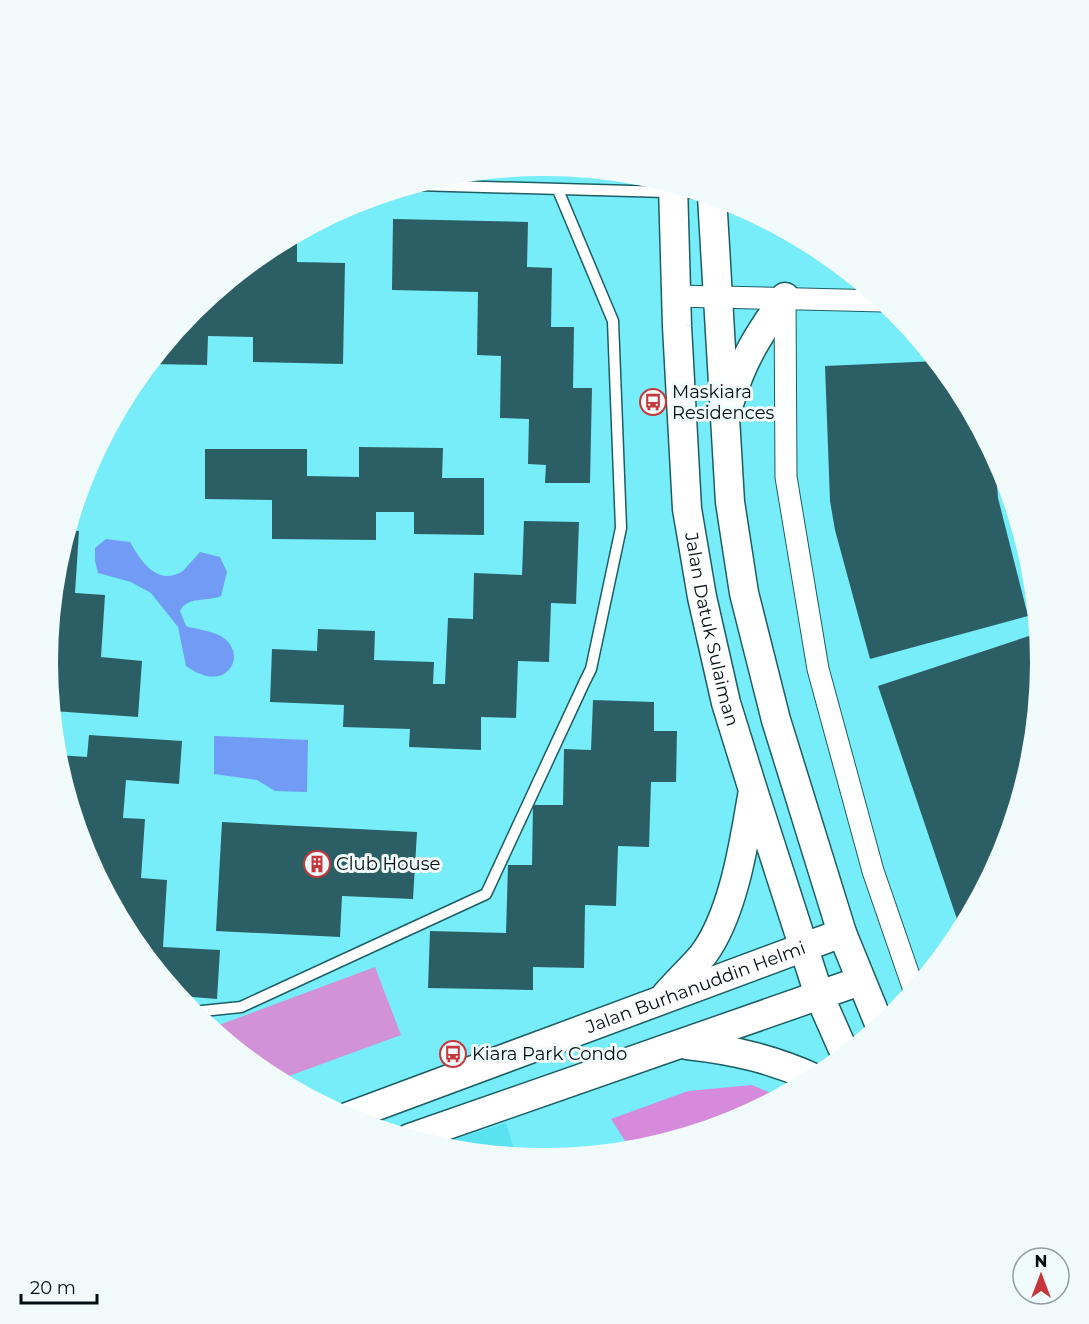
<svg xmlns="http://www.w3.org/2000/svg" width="1089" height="1324" font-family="Montserrat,sans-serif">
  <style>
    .built { fill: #59e2ef }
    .green { fill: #d292d7 }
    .forest { fill: #d58adc }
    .water { fill: #719bf4 }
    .building { fill: #2c5f65 }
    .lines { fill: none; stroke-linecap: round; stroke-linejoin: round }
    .lane-casing { stroke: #1c5e64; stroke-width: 13 }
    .street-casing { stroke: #1c5e64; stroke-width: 23 }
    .secondary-casing { stroke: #1c5e64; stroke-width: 31 }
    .lane { stroke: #fff; stroke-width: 10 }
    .street { stroke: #fff; stroke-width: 21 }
    .secondary { stroke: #fff; stroke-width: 28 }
    .labels { text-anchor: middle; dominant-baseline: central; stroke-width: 6; stroke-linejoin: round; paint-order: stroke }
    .poi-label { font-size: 18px; fill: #000f11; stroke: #f1fbfc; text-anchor: start }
    .street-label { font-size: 18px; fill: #000f11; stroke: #f1fbfc }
  </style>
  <rect width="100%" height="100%" fill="#76edf8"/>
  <path class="built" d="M506,1123L516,1156L436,1145Z"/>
  <path class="green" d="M375,967L401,1035L278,1080L211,1028Z"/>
  <path class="forest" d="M752,1085L780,1097L734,1121L641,1149L631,1150L611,1119L688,1091Z"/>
  <path class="water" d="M106,539L130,542C141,561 157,587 183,571L200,552L220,557L227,572L221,596C207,602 187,596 180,611L186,626C198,630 216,631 225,639C247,657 226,695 186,666L178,627L151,593L131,582L98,573L95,561V548Z
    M214,736L308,740L307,792L275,791L257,780L214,774Z"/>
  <path class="building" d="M393,219L528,222L527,267L552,268L551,327H574L573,388H592L590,483H545L546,465L528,464L529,419L500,418L501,356L477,355L478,292L392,290Z
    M287,239H297V262L345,263L343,364L253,362V337L208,336L207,365L150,364L194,311L269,249Z
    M937,361L958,386L995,457L998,498L1028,616L870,659L835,530L830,501L825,366Z
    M359,447L443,448L442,478H484V535L414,534V512H376V540L272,539V500L205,499V449H307V476L359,477Z
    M524,521L579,522L576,604L551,603L549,662L518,661L516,718L481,717V750L409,747L410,729L343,727L344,705L270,702L272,649L317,651L318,629L375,631L374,660L434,662L433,684H445L448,618L473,619L474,573L522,575Z
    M68,530L79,531L75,593L105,595L101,657L142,661L138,717L53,711L48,662L58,565Z
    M1032,635L1041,663L1031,759L1003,852L961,931L878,686Z
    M593,700L654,702V731H677L676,782H651L649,847L618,846L616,906L585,905L584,968L533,967V990L428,988L430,931L506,933L508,865H532L533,805H563L564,749L591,750Z
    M89,735L182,741L179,784L126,780L123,818L145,819L141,878L167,880L163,947L220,950L217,999L180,996L131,938L86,852L57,755L87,757Z
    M222,822L417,832L413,899L342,896L340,937L216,931Z"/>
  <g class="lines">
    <defs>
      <path id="lane" d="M416,185L702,193
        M193,1012L241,1007L486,894L585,681L591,669L621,528L613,321L558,190"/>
      <path id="street" d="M676,296L883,301
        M785,297L786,477L818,669L873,871L914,990"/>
      <g id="secondary">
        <path id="s1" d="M673,185L677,326L687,509L702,597L726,703L753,790L819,995L845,1054"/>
        <path d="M712,196L730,502L744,593L776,720L842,933L880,1026"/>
        <path d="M730,401C743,358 759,334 785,297"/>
        <path d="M665,996C677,982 691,969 703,955C733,915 744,844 752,796"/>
        <path d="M687,1045C733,1050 772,1059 814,1078"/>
        <path id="s2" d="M347,1117L842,933"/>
        <path d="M410,1138L860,981"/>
      </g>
    </defs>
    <use href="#lane" class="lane-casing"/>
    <use href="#street" class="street-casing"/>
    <use href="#secondary" class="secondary-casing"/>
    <use href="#lane" class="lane"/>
    <use href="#street" class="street"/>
    <use href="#secondary" class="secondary"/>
  </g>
  <defs>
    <symbol id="bus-ring" viewBox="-11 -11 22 22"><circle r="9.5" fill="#f1fbfc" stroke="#c6373b" stroke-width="1.5"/><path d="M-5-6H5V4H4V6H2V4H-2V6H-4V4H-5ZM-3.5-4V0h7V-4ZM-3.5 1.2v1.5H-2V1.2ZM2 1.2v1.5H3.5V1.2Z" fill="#c6373b"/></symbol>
    <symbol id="building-ring" viewBox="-11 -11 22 22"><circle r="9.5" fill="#f1fbfc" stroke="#c6373b" stroke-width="1.5"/><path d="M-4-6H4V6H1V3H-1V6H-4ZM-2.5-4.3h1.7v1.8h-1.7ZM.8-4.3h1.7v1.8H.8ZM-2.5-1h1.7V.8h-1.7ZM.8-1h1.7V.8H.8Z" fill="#c6373b"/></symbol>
  </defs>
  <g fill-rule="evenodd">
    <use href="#bus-ring" x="638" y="387" width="30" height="30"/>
    <use href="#building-ring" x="302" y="849" width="30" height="30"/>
    <use href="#bus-ring" x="438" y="1039" width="30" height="30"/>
  </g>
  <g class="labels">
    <g class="poi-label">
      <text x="672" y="392">Maskiara<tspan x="672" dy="21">Residences</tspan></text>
      <text x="336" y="864">Club House</text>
      <text x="472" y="1054">Kiara Park Condo</text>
    </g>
    <g class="street-label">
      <text stroke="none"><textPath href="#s1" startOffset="447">Jalan Datuk Sulaiman</textPath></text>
      <text stroke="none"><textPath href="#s2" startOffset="372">Jalan Burhanuddin Helmi</textPath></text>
    </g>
  </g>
  <path d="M0 0H1089V1324H0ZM58 662a486 486 0 1 1 972 0a486 486 0 1 1-972 0Z" fill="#f1fbfc" fill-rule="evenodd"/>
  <g transform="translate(1041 1276)"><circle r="28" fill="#f1fbfc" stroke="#919d9e" stroke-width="1.5"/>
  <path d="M0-4.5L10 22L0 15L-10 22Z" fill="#c6373b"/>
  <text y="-9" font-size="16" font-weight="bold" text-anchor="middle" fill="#000f11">N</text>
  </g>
  <path d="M21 1294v9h76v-9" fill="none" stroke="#000f11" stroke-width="3"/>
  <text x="30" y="1294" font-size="18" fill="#000f11" stroke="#f1fbfc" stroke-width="4.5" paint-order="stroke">20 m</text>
</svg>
